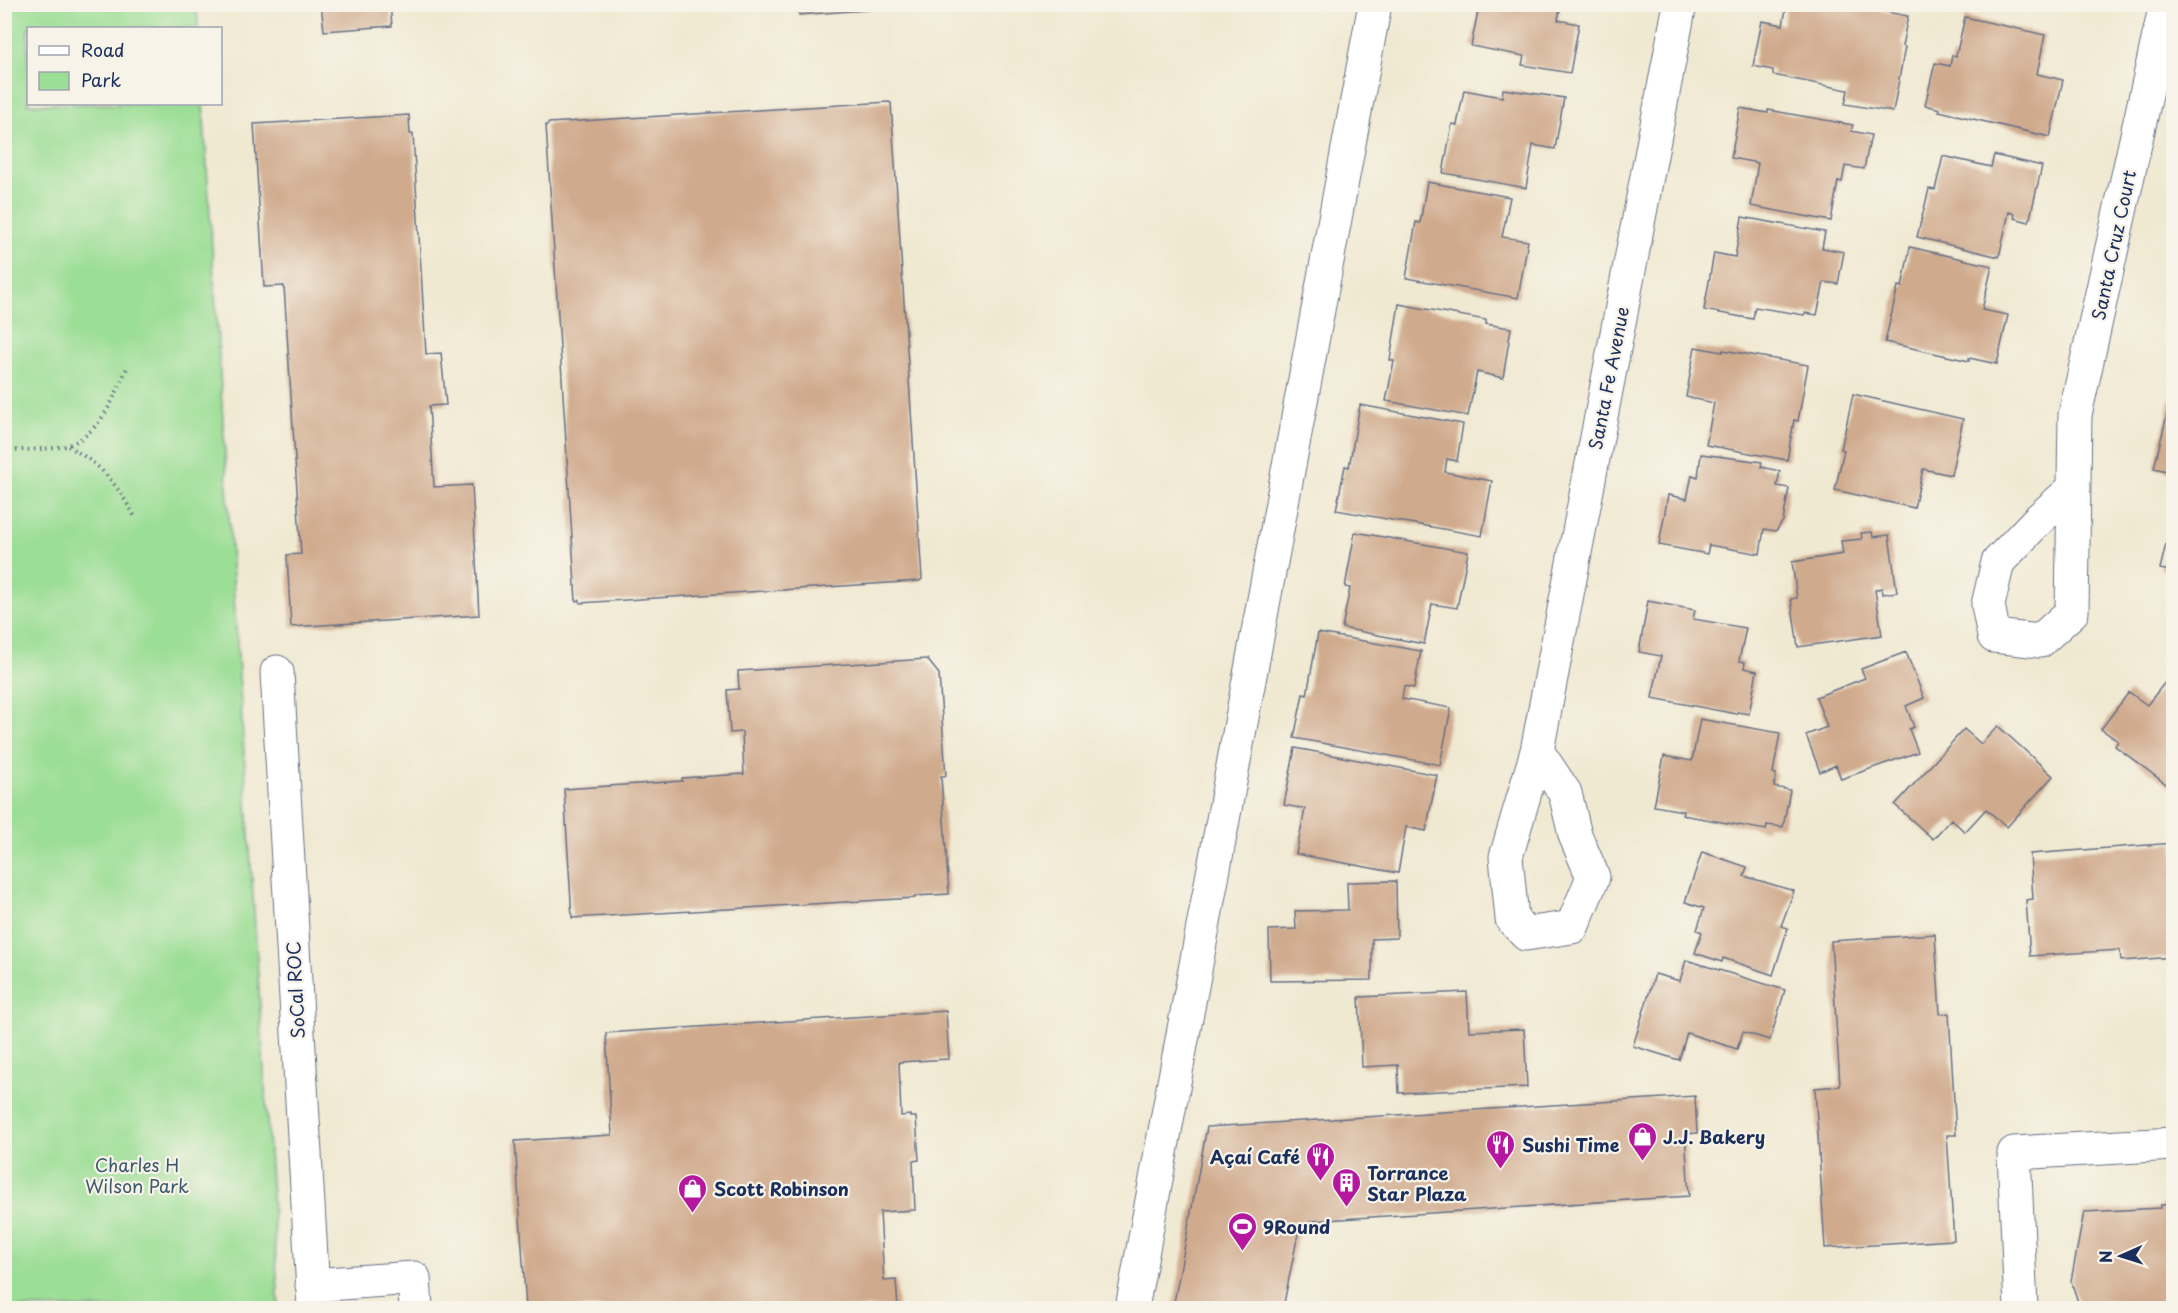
<svg xmlns="http://www.w3.org/2000/svg" width="2178" height="1313" font-family="'Playpen Sans',sans-serif">
  <style>
    .green { fill: #9bde95; stroke: #5b867a; stroke-width: 1.5 }
    .building { fill: #d0aa8d }
    .lines { fill: none; stroke-linecap: round; stroke-linejoin: round }
    .minor-casing { stroke: #667087; stroke-width: 35 }
    .path { stroke: #667087; stroke-width: 4; stroke-dasharray: 1.5 4.5; stroke-linecap: butt }
    .minor { stroke: #fff; stroke-width: 33 }
    .labels { text-anchor: middle; dominant-baseline: central; stroke-width: 4.5; stroke-linejoin: round; paint-order: stroke }
    .street-label { font-size: 18px; fill: #1b2f5e; stroke: #f7f3e8 }
    .poi-label { font-size: 18px; font-weight: bold; fill: #1b2f5e; stroke: #f7f3e8; text-anchor: start }
    .park-label { font-size: 18px; fill: #3b5b6c; stroke: #f7f3e8 }
  </style>
  <rect width="100%" height="100%" fill="#f7f3e8"/>
  <filter id="ink" filterUnits="userSpaceOnUse"><feTurbulence type="fractalNoise" baseFrequency=".0167" numOctaves="2"/><feDisplacementMap in="SourceGraphic" scale="12" xChannelSelector="R" yChannelSelector="G"/><feConvolveMatrix kernelMatrix="1 2 1 2 8 2 1 2 1" color-interpolation-filters="sRGB"/></filter>
  <filter id="wash" filterUnits="userSpaceOnUse"><feTurbulence type="fractalNoise" baseFrequency=".008" numOctaves="4" result="noise"/><feDisplacementMap in="SourceGraphic" scale="24" xChannelSelector="R" yChannelSelector="G"/><feGaussianBlur stdDeviation="1.35" result="paint"/><feColorMatrix in="noise" values="0 0 0 0 0 0 0 0 0 0 0 0 0 0 0 0 0 1.4 0 .05"/><feComposite in="paint" operator="in"/></filter>
  <g filter="url(#wash)">
    <rect width="100%" height="100%" fill="#f0e9d2"/>
    <path class="green" d="M5,4L197,5L198,28H28V104H203L279,1308H5Z"/>
    <g id="blocks">
      <path class="building" d="M321,4H390L392,26L324,31Z
        M798,4H877V9L799,15Z
        M1457,4H1561L1558,20L1579,24L1570,73L1522,65L1524,56L1471,46L1478,11L1457,7Z
        M1787,4H1882L1881,11L1908,16L1902,46L1905,47L1893,112L1845,104L1848,90L1773,75V70L1753,66L1762,21L1783,25Z
        M1965,17L2045,35L2037,74L2063,80L2050,137L1939,111L1940,109L1925,105L1935,63L1950,66L1952,55L1956,56Z
        M1503,89L1564,98L1555,149L1533,145L1526,188L1443,173L1452,124L1457,125L1464,90L1502,97Z
        M889,102L891,103L922,579L919,581L580,603V600L576,601L546,125H548V123Z
        M1740,108L1768,113V110L1853,125L1851,131L1871,135L1864,169L1845,166L1842,182L1838,181L1831,221L1751,206L1758,163L1731,158Z
        M409,115L410,134H413L426,354L441,353L446,405L429,406L434,487L472,485L479,615L291,627L287,555L301,554L284,286L264,287L254,124Z
        M1994,155L2042,166L2029,222L2014,218L2015,214L2009,212L1999,257L1917,237L1929,189L1935,190L1943,156L1991,167Z
        M1427,182L1510,197L1502,237L1528,241L1518,298L1406,278L1416,222L1420,223Z
        M1742,217L1825,232L1822,248L1844,252L1838,284L1824,282L1817,315L1805,313L1804,315L1755,307L1753,319L1704,310L1714,253L1735,257Z
        M1910,247L1992,266L1982,310L2008,315L1997,364L1969,358V361L1885,342L1898,286L1902,287Z
        M1399,304L1486,320V324L1511,328L1503,378L1477,372L1468,416L1386,401L1394,361L1390,360Z
        M1695,347L1723,352V350L1808,365L1798,421L1794,420L1787,460L1706,445L1714,403L1686,397Z
        M1853,394L1963,419L1951,475L1923,469L1914,508L1835,490L1844,450L1841,449Z
        M2171,398L2174,399V473L2154,468Z
        M1360,405L1463,424L1457,461L1447,459L1445,472L1492,481L1482,536L1336,510L1345,466L1349,467Z
        M1701,454L1762,462L1761,467L1780,471L1777,486L1789,488L1783,521L1776,531L1764,529L1760,554L1709,545L1707,554L1659,545L1668,495L1687,499L1692,475L1698,477Z
        M2173,482H2174V504L2168,503Z
        M2173,515H2174V572L2160,569Z
        M1355,532L1468,552L1457,608L1432,604L1424,644L1342,628L1350,588L1345,587Z
        M1872,532L1873,537L1889,535L1897,592L1883,594L1882,588L1875,590L1882,635L1798,647L1791,599L1797,598L1792,562L1843,554L1841,541L1862,539L1861,533Z
        M1648,601L1695,610L1693,619L1746,628L1739,661L1745,662L1744,668L1757,671L1749,714L1737,712L1736,714L1652,698L1661,656L1639,652Z
        M1318,633L1421,651L1414,688L1404,686L1402,699L1451,708L1440,765L1294,738L1303,694L1307,695Z
        M1906,652L1924,698L1906,706L1914,727L1909,729L1918,752L1841,779L1836,765L1820,772L1806,735L1827,727L1816,697L1865,678L1861,669Z
        M927,659L939,674L946,776H941L949,894L915,896V898L572,918L564,789L682,781V778L744,774L742,732L730,733L727,690L739,689L738,671Z
        M2174,671V790L2115,746L2118,741L2101,729L2129,692L2147,705Z
        M1700,719L1780,733L1773,773L1776,774L1774,787L1790,790L1783,827L1767,825L1766,830L1682,815L1683,811L1654,806L1664,756L1692,761Z
        M1998,726L2053,776L2007,827L1986,809L1965,832L1951,819L1933,839L1895,805L1964,729L1981,744Z
        M1295,748L1437,775L1426,831L1406,827L1398,873L1296,854L1305,809L1284,805Z
        M2174,843V957L2121,961L2120,950L2030,956L2026,900L2033,899L2030,854Z
        M1702,852L1747,867L1744,876L1794,891L1781,926L1788,928L1773,975L1723,958L1722,962L1695,953L1702,932L1697,930L1704,908L1685,902Z
        M1396,881L1397,938L1372,939V980L1270,981L1269,930L1296,929L1295,911L1348,910L1347,882Z
        M1935,934L1940,1014L1949,1013L1956,1135H1947L1954,1240L1825,1248L1815,1088L1840,1086L1831,941Z
        M1686,960L1785,990L1770,1040L1743,1032L1737,1049L1687,1033L1679,1060L1633,1046L1655,974L1680,981Z
        M1467,992L1469,1031L1524,1029L1527,1087L1399,1093L1398,1065L1362,1067L1359,997Z
        M946,1011L949,1059L899,1062L901,1116L910,1115V1117H916L919,1160L913,1161L915,1210L880,1212L884,1281L896,1280L898,1308H526L515,1141L612,1135L606,1033Z
        M1695,1096L1697,1133L1685,1134L1689,1196L1311,1221L1308,1227L1298,1234L1283,1308H1173L1207,1127Z
        M2174,1204V1308H2080L2071,1281L2084,1212L2161,1208V1205Z"/>
    </g>
  </g>
  <g filter="url(#ink)">
    <use href="#blocks" fill-opacity="0" stroke="#667087" stroke-width="1.5"/>
    <g class="lines">
      <defs>
        <path id="minor" d="M2074,488L2037,521L1998,562L1988,605L1994,636L2040,641L2072,612L2075,415L2166,4
          M277,672L314,1308
          M1537,751L1565,793L1575,835L1593,877L1572,927L1526,934L1512,919L1506,857L1537,751L1680,4
          M312,1285L414,1278L416,1308
          M1132,1308L1375,4
          M2021,1308L2014,1153L2174,1144"/>
      </defs>
      <use href="#minor" class="minor-casing"/>
      <path class="path" d="M68,446C104,467 116,483 136,519
        M4,451C18,450 59,449 69,445C102,431 114,398 127,368"/>
      <use href="#minor" class="minor"/>
    </g>
  </g>
  <defs>
    <symbol id="shop-pin" viewBox="-11 -11 22 30"><path d="M0 17L-7.5 6A9.5 9.5 0 1 1 7.5 6Z" fill="#b5179e" stroke="#f7f3e8"/><path d="M-5-2.5h2.3a2.7 3.5 0 0 1 5.4 0H5L5.5 6h-11ZM-1.5-2.5h3a1.5 2.3 0 0 0-3 0Z" fill="#fff"/></symbol>
    <symbol id="restaurant-pin" viewBox="-11 -11 22 30"><path d="M0 17L-7.5 6A9.5 9.5 0 1 1 7.5 6Z" fill="#b5179e" stroke="#f7f3e8"/><path d="M-5-6h1v4h1v-4h1v4h1v-4h1v5L-1.5 .5V6h-2V.5L-5-1ZM5-6V6H3V1.5H1.5Q1.5-4 5-6Z" fill="#fff"/></symbol>
    <symbol id="building-pin" viewBox="-11 -11 22 30"><path d="M0 17L-7.5 6A9.5 9.5 0 1 1 7.5 6Z" fill="#b5179e" stroke="#f7f3e8"/><path d="M-4-6H4V6H1V3H-1V6H-4ZM-2.5-4.3h1.7v1.8h-1.7ZM.8-4.3h1.7v1.8H.8ZM-2.5-1h1.7V.8h-1.7ZM.8-1h1.7V.8H.8Z" fill="#fff"/></symbol>
    <symbol id="stadium-pin" viewBox="-11 -11 22 30"><path d="M0 17L-7.5 6A9.5 9.5 0 1 1 7.5 6Z" fill="#b5179e" stroke="#f7f3e8"/><path d="M0-5a6.5 5 0 1 0 0 10a6.5 5 0 1 0 0-10ZM-3.5-1.8h7v3.6h-7Z" fill="#fff"/></symbol>
  </defs>
  <g fill-rule="evenodd">
    <use href="#shop-pin" x="1626" y="1120" width="33" height="45"/>
    <use href="#restaurant-pin" x="1484" y="1128" width="33" height="45"/>
    <use href="#restaurant-pin" x="1304" y="1140" width="33" height="45"/>
    <use href="#building-pin" x="1330" y="1166" width="33" height="45"/>
    <use href="#shop-pin" x="676" y="1172" width="33" height="45"/>
    <use href="#stadium-pin" x="1226" y="1210" width="33" height="45"/>
  </g>
  <g class="labels">
    <g class="street-label">
      <text transform="translate(2113 245) rotate(-78)">Santa Cruz Court</text>
      <text transform="translate(1608 378) rotate(-79)">Santa Fe Avenue</text>
      <text transform="translate(295 990) rotate(-93)">SoCal ROC</text>
    </g>
    <g class="poi-label">
      <text x="1663" y="1136">J.J. Bakery</text>
      <text x="1522" y="1144">Sushi Time</text>
      <text x="1300" y="1156" text-anchor="end">Açaí Café</text>
      <text x="1367" y="1172">Torrance<tspan x="1367" dy="21">Star Plaza</tspan></text>
      <text x="714" y="1188">Scott Robinson</text>
      <text x="1263" y="1226">9Round</text>
    </g>
    <g class="park-label">
      <text x="137" y="1164">Charles H<tspan x="137" dy="21">Wilson Park</tspan></text>
    </g>
  </g>
  <rect width="2178" height="1313" fill="none" stroke="#f7f3e8" stroke-width="24"/>
  <rect x="27" y="27" width="195" height="78" fill="#f7f3e8" stroke="#9fa5b1" stroke-width="1.5"/>
  <rect x="39" y="46" width="30" height="9" fill="#ffffff" stroke="#9fa5b1" stroke-width="1.5"/>
  <text x="81" y="57" font-size="18" fill="#1b2f5e">Road</text>
  <rect x="39" y="72" width="30" height="18" fill="#9bde95" stroke="#9fa5b1" stroke-width="1.5"/>
  <text x="81" y="87" font-size="18" fill="#1b2f5e">Park</text>
  <g transform="translate(2121 1256) rotate(267)" stroke="#f7f3e8" stroke-width="4.5" paint-order="stroke">
  <path d="M0-4.5L10 22L0 15L-10 22Z" fill="#1b2f5e"/>
  <text y="-9" font-size="16" font-weight="bold" text-anchor="middle" fill="#1b2f5e">N</text>
  </g>
</svg>
